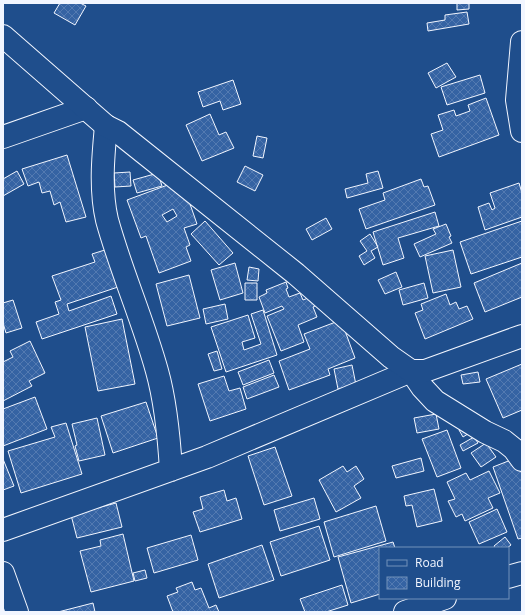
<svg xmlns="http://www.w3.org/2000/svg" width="525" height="615" font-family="'Open Sans',sans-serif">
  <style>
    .building { fill: url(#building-cross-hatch); stroke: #f2f6ff; fill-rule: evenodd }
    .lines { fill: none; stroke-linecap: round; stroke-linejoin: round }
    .minor-casing { stroke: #f2f6ff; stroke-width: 24 }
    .major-casing { stroke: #f2f6ff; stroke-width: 24 }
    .minor { stroke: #1f4e8c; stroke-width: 22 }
    .major { stroke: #1f4e8c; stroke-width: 22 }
  </style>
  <defs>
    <pattern id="building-cross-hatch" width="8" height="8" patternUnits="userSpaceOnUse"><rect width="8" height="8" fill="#3563a3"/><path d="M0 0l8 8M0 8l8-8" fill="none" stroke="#537ab1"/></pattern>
  </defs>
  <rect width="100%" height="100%" fill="#1f4e8c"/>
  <path class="building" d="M60,3H80L86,6L75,25L54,13Z
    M457,3H469V9L457,10Z
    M467,12L469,24L428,31L427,23L445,20V15Z
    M447,63L456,77L436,88L428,73Z
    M480,75L485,93L447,105L441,87Z
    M233,80L241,104L223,110L220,101L203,107L198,92Z
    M486,98L499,135L439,157L431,134L443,130L438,115L454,110L456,116L470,111L468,105Z
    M210,114L219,135L226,132L234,148L202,161L186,125Z
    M257,136L267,138L263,158L253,156Z
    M67,155L86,217L66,222L60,202L54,205L50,191L42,193L39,182L28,186L22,169Z
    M245,166L263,175L255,191L237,182Z
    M17,171L24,184L3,196V179Z
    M378,171L383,188L347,198L345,189L368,183L366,174Z
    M130,172L131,186L115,187L114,173Z
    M158,173L162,186L137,193L133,180Z
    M421,179L424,187L428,186L435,205L366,229L359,209L385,200L383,193Z
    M173,183L183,184L197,224L184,228L190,245L186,247L191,261L159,273L146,236L141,238L127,200ZM173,209L177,216L167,222L162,215Z
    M519,183L522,193V217L485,230L478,207L489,203L492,210L495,208L490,193Z
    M435,212L439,226L398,238L404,258L383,265L373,232Z
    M326,218L332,229L312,240L306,229Z
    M205,221L233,253L219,265L191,234Z
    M522,221V257L471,274L460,242Z
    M446,224L451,236L449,237L452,243L420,257L414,244L436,234L433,229Z
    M370,234L378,247L371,251L375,258L364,265L359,256L367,251L360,241Z
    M108,249L121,286L67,304L69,311L111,296L117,314L42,339L36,322L59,314L55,302L61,300L52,276L95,262L92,254Z
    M453,250L461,287L433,293L425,256Z
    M235,263L243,293L220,300L211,270Z
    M522,263V297L485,312L474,283Z
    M249,267L259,269L258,281L247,280Z
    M396,272L402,287L385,294L378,280Z
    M189,275L200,318L167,326L156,284Z
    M286,282L288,288L286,289L289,297L300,293L303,300L313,296L317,305L313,307L317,317L298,325L304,342L281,351L267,316L284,309L282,306L265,313L259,297L267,293L266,290Z
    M245,283H257V300H245Z
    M424,283L428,298L403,305L399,290Z
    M446,294L450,305L456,302L459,309L467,306L473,319L425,339L415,313L423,310L421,304Z
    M13,300L22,328L6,333L3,323V303Z
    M225,304L228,319L206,324L203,309Z
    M263,310L277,355L226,372L211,327L248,315L255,338L242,342L244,350L261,344L251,314Z
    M122,319L135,384L98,391L85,327Z
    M341,320L355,358L328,369L330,375L289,390L279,361L310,349L304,334Z
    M30,341L45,373L29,381L32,386L3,401V362L13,357L10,351Z
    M217,351L222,369L214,371L208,354Z
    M269,360L274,373L243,385L238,372Z
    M522,364V410L503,418L486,379Z
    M352,365L356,385L338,389L334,369Z
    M478,372L480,382L463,384L461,375Z
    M274,375L279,387L247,399L243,387Z
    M224,376L229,391L240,388L246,409L210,421L198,384Z
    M35,397L47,429L3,446V409Z
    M146,402L158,438L113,453L101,416Z
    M436,414L439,429L417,433L414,418Z
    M97,418L105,455L79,461L75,446L77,445L72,424Z
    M66,423L82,474L21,493L8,451L55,437L51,427Z
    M467,426L471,432L463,437L459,430Z
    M447,430L461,468L437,477L422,439Z
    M474,437L478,443L463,451L460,445Z
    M486,443L496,457L481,467L471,453Z
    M275,447L292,496L264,505L248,456Z
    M421,458L424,471L396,478L392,466Z
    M516,458L522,474V538L518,539L493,467Z
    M3,459L14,486L3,490Z
    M343,466L347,472L356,466L364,479L354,486L361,498L336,512L319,480Z
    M489,471L500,493L488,498L493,508L465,521L462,514L456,517L448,501L455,499L447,482L466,473L470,480Z
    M434,489L442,521L417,527L412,505L406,506L404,496Z
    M224,490L227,501L236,498L242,519L200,532L193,512L203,509L200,497Z
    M314,498L320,519L280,531L274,510Z
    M116,503L122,527L77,538L71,515Z
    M376,506L386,541L334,557L324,522Z
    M497,509L507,532L479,544L469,522Z
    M319,526L330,560L281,576L270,542Z
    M123,534L134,581L91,592L80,551L101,546L100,540Z
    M191,535L198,560L154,573L147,548Z
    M505,537L511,545L507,548H495L494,546Z
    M393,542L395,548H380V594L351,603L338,557Z
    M262,545L274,580L219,598L208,564Z
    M145,570L147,578L135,581L133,573Z
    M192,582L195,590L201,588L209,608L216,605L219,612H173L167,596L178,592L176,588Z
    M342,585L348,605L326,612H305L300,599Z
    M93,603L95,612H58Z"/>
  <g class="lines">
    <defs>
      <path id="minor" d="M522,42L517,100L522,131
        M106,126C103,157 100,190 107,220C121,271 143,320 157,371C166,403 169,437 171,470
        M3,137L86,108
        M3,530L207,457L411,371L422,387L435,401L485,432L504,441L514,449L522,460
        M3,573L17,612
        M508,577L522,573
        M405,612L445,598"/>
      <path id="major" d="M3,36L106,126L118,132L296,274L391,357L411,371H425L522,336"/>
    </defs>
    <use href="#minor" class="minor-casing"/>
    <use href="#major" class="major-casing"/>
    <use href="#minor" class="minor"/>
    <use href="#major" class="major"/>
  </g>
  <rect width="525" height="615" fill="none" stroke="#f2f6ff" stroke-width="8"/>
  <rect x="379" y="547" width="130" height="52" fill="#1f4e8c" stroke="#7391ba"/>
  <rect x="387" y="560" width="20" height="6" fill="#1f4e8c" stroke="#7391ba"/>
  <text x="415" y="567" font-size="12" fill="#f2f6ff">Road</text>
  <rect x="387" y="577" width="20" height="12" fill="url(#building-cross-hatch)" stroke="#7391ba"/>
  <text x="415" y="587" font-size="12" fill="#f2f6ff">Building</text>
</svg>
